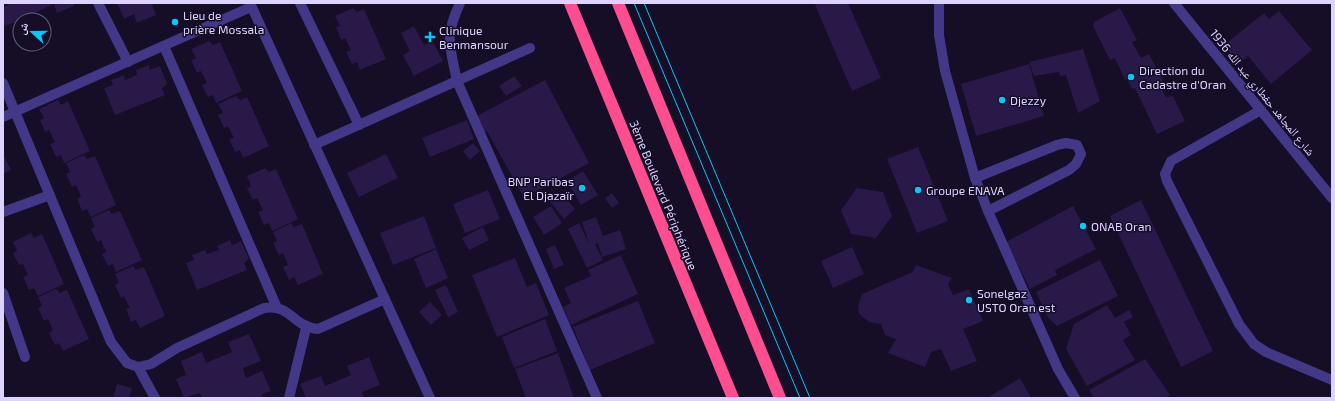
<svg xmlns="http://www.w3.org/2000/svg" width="1335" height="401" font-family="'Exo 2','Noto Naskh Arabic',sans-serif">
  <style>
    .building { fill: #281948 }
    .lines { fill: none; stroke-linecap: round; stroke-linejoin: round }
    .lane { stroke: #433787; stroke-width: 10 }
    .street { stroke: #433787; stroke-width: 10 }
    .highway { stroke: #ff4e90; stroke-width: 12 }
    .tram { stroke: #00c9fe; stroke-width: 1 }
    .poi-dot { fill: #00c9fe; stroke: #150e26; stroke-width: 1.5 }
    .labels { text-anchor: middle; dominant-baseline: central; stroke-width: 3; stroke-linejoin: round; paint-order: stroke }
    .poi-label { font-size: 12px; fill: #ddd3ff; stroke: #150e26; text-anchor: start }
    .street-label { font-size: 12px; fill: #ddd3ff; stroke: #150e26 }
  </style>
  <rect width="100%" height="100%" fill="#150e26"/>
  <path class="building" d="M12,3H73L74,6L57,13L54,4L34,13L37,20H20V33L16,22L5,26L3,20V7Z
    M117,3H157L152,5L156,15L137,23L134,14L124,19Z
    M820,3H848L881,78L852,91L815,5Z
    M353,8L357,12L364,9L386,59L360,70L357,62L352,64L346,52L351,50L345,38L341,40L336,27L340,26L335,16Z
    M1120,8L1137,40L1132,42L1141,58L1149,54L1165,85L1161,87L1166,97L1173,96L1185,121L1157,134L1135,88L1132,89L1127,79L1125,80L1115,58L1110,60L1093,26L1094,22Z
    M1279,11L1312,50L1271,84L1248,56L1239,64L1224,45L1264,13L1269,19Z
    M414,26L424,45L432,40L443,61L414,76L403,55L410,51L401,33Z
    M209,41L213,45L220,42L242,91L216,103L213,95L208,97L202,85L207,83L201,71L197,73L191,60L196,58L191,49Z
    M1083,49L1100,101L1078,113L1066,75L1060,76L1059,72L1034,76L1029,62Z
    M1029,64L1044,116L976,136L961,84Z
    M149,65L150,70L160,66L167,84L162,88L165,95L115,115L104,88L113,85L111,80L124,75L125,80L137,75L136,70Z
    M514,76L522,86L506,96L499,86Z
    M545,80L589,163L524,198L487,131L484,133L475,117Z
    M236,96L240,100L247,97L269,146L243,158L240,150L235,152L229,139L234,138L228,126L224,128L218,115L223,113L218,104Z
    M58,100L61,105L68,101L90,151L64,163L61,155L56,157L50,144L55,142L49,130L45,132L40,120L44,118L39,109Z
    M467,120L474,139L430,157L422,138Z
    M473,143L480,151L470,160L463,151Z
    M918,147L948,221L917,233L887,159Z
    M3,154L11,170L3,174Z
    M386,154L398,178L359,197L347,173Z
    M84,155L87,159L95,156L116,205L91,217L87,209L82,211L77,199L81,197L76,185L72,187L66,174L70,172L66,163Z
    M265,168L269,172L276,169L298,219L272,231L269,223L264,225L258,212L263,210L257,198L253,200L247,188L251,186L247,176Z
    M583,171L598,195L581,205L567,181Z
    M857,188L883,192L892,216L876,238L851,234L841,210Z
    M488,190L500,219L465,233L453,204Z
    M561,192L575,209L564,219L550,202Z
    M612,193L619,203L612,208L605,198Z
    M1141,200L1213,351L1181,367L1110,216Z
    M551,206L562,223L544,235L533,217Z
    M1073,206L1096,249L1055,270L1057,275L1030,289L1006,242Z
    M109,210L112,214L120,211L142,260L116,272L113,264L108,266L102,254L106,252L101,240L97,242L91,229L95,227L91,218Z
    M424,216L436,248L393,265L380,233Z
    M596,217L603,236L620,230L626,249L602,257L598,243L595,244L603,260L587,268L568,229L579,223L589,244L582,222Z
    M291,223L294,227L302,224L323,274L298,285L294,277L289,280L283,267L288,265L283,253L279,255L273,243L277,241L273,232Z
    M483,227L489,240L469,250L462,238Z
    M31,233L34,238L42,234L64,284L38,296L34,288L29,290L23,277L28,275L23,264L19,265L13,253L17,251L13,242Z
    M230,240L232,245L241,241L249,259L244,263L247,270L197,290L186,263L194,260L192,255L205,250L207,254L219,250L217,246Z
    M555,245L564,265L554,269L546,249Z
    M852,247L864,274L833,288L821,261Z
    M436,249L448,278L426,288L414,259Z
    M621,255L638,294L571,325L563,307L571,303L564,288L591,276L588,270Z
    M515,258L527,287L536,283L549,315L497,337L472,275Z
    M1100,260L1118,296L1057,326L1048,318L1036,292Z
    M916,265L952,278L948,284L953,295L969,289L983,321L963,329L977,361L951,371L941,349L931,352L925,367L888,353L896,339L885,335L881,324L869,322L859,314L858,306L862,294L913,272Z
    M133,266L136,270L144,267L165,316L140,328L136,320L131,322L126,309L130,308L124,296L121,298L115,285L119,283L115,274Z
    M446,285L458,312L448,317L435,290Z
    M56,289L60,293L67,290L89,339L63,351L59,343L55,345L49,333L53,330L48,319L44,321L38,308L42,306L38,297Z
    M638,301L655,343L590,370L573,327Z
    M430,302L442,315L431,325L419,312Z
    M1107,305L1115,318L1129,310L1133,317L1124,322L1131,335L1123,340L1135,360L1087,386L1066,349L1074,324Z
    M545,319L557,351L514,368L502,337Z
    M249,334L261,361L243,368L246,378L262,371L271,391L262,394L263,398H202L200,393L184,398L176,379L186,375L181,361L202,352L206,363L232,352L228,342Z
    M558,353L574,398H526L515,369Z
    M369,357L380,385L362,392L364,398H306L300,384L321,376L325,386L351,375L347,366Z
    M1145,359L1170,395L1165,398H1094L1089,390Z
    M1020,378L1031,398H987Z
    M117,384L132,388L129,398H113Z"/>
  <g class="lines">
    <path class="lane" d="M98,3L128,62
      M300,3L359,125
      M164,46L277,308
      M457,81C450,46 444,37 460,3
      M3,83L111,342L127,363L138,367L151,364L177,348L264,308C292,304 291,326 318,329L385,299
      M975,178L1057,145L1066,143L1077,145L1081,154L1076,164L1069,170L988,211
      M3,212L50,195
      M3,293L25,357
      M138,367L155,398
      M289,398L306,328"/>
    <path class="street" d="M250,3L430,398
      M939,3V35L945,71L975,178L988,211L1058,369L1075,398
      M1174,3L1332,198
      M457,81L597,398
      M1261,110L1171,161L1165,174L1167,181L1239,324L1254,344L1266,352L1332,380
      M3,117L251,7
      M314,145L530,48"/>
    <path class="highway" d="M570,3L733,398
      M618,3L780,398"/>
    <path class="tram" d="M634,3L800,398
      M644,3L810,398"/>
  </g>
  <g class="poi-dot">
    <circle cx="175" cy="22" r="4"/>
    <path d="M428 31h4v4h4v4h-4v4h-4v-4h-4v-4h4z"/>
    <circle cx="1131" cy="77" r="4"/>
    <circle cx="1002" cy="100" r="4"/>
    <circle cx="582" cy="188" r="4"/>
    <circle cx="918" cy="190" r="4"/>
    <circle cx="1083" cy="226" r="4"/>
    <circle cx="969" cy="300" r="4"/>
  </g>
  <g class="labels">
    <g class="poi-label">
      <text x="183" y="15">Lieu de<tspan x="183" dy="14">prière Mossala</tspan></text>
      <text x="439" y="30">Clinique<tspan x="439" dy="14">Benmansour</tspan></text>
      <text x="1139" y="70">Direction du<tspan x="1139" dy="14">Cadastre d'Oran</tspan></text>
      <text x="1010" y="100">Djezzy</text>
      <text x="574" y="181" text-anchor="end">BNP Paribas<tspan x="574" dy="14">El Djazaïr</tspan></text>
      <text x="926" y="190">Groupe ENAVA</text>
      <text x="1091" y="226">ONAB Oran</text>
      <text x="977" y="293">Sonelgaz<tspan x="977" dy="14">USTO Oran est</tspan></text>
    </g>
    <g class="street-label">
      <text transform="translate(1263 92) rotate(51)">شارع المجاهد حفطاري عبد الله 1936</text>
      <text transform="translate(664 195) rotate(68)">3ème Boulevard Périphérique</text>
    </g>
  </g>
  <rect width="1335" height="401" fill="none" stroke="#ddd3ff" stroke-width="8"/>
  <g transform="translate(32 32) rotate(291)"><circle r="19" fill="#150e26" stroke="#655d7d"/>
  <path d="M0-3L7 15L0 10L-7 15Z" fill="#00c9fe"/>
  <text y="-6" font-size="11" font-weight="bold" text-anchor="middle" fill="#ddd3ff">ش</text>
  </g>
</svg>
